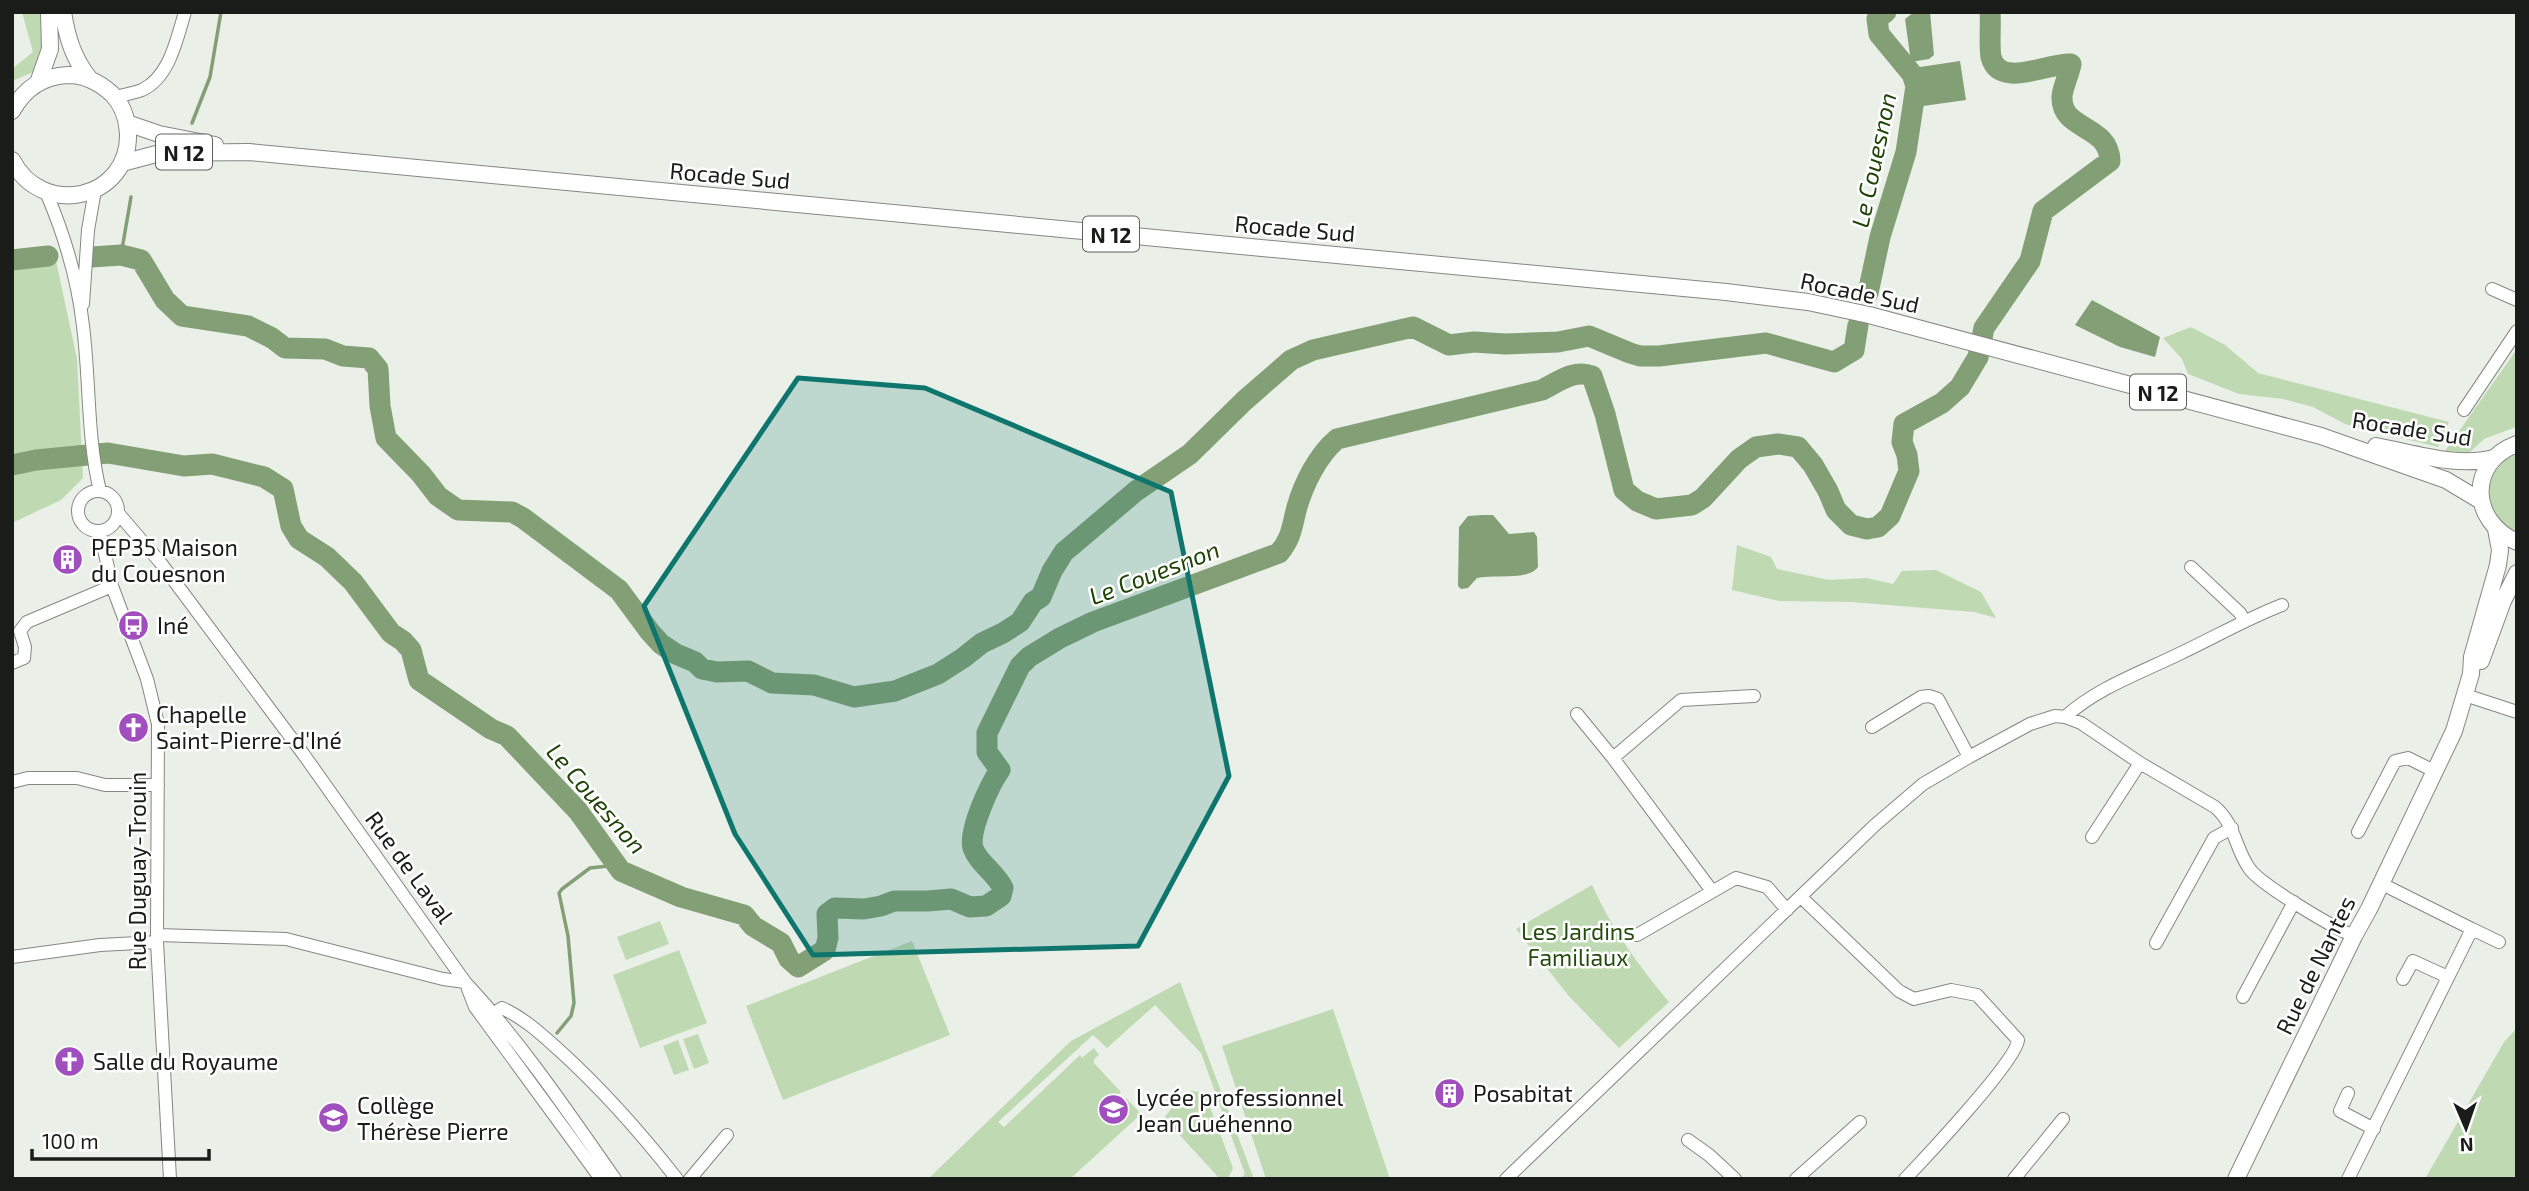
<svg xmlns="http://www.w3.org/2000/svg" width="2529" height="1191" font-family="'Exo 2',sans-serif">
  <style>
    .green { fill: #bfdab3 }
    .water { fill: #839f76 }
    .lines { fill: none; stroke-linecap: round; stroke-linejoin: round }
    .stream { stroke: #839f76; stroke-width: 3.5 }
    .river { stroke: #839f76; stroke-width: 21 }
    .minor-casing { stroke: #848883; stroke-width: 14 }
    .major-casing { stroke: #848883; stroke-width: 18 }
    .minor { stroke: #fff; stroke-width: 12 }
    .major { stroke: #fff; stroke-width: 16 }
    .marked { fill: #0f766e; fill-opacity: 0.2; stroke: #0f766e; stroke-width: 5; stroke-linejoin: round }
    .labels { text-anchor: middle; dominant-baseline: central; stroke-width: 5; stroke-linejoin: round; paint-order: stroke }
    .shield { fill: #fff; stroke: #5f605f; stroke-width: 2 }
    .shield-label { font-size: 21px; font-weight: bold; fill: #1a1c1a }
    .street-label { font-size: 23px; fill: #1a1c1a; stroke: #fff }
    .poi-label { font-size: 23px; fill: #1a1c1a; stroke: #fff; text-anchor: start }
    .park-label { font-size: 23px; fill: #264b0f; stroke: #fff }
    .water-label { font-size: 24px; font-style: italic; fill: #1f4406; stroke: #fff }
  </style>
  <rect width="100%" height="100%" fill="#eaefe8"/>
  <path class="green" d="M22,12H42L44,61L36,71L12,81V69L33,52Z
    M53,247L77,359L83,478L61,500L12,523V256Z
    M2191,327L2225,345L2258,373L2449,422L2438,447L2345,424L2313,407L2283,399L2239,394L2188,374L2182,359L2163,338Z
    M2517,349L2516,427L2484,439L2469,453L2445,451Z
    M2517,453V535C2480,513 2477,474 2517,453Z
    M1737,545L1771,557L1777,569L1829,580L1867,578L1893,584L1902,571L1936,570L1981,592L1996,618L1974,612L1851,602L1779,601L1732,590Z
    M1592,885C1614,932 1636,962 1669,1002L1619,1048L1568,995L1516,929Z
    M660,921L669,944L626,960L617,937Z
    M912,941L950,1035L783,1100L746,1006Z
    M679,950L707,1023L640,1048L613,975Z
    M1180,982L1254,1179H1240L1245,1174L1201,1053L1155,1005L1107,1048L1093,1035L998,1122L1004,1127L1080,1055L1082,1058L1094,1048L1099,1055L1094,1059V1063L1121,1092L1118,1096L1123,1101L1126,1098L1141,1114L1070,1179H928L1071,1041Z
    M1333,1009L1390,1179H1266L1222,1046Z
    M2517,1028V1179H2425L2504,1042Z
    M698,1034L709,1063L694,1069L683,1039Z
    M678,1040L689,1070L674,1075L663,1046Z
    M1191,1091L1200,1092L1207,1099L1233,1168L1228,1179H1220L1164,1118L1181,1096Z"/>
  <path class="water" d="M1914,12H1930L1934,55L1929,59L1911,62L1905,19Z
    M1960,61L1966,100L1923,106L1920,67Z
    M2092,300L2160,337L2155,357L2120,347L2075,325Z
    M1483,515H1493L1509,534L1534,532L1537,537L1538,567C1528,581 1494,574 1477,578L1468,588L1461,589L1458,586L1459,527L1468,516Z"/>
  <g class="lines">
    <path class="stream" d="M192,123L210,77L221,12
      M121,255L131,197
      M557,1033L571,1016L574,1003L568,936L559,893L562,889L590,868L617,865"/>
    <path class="river" d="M92,257L121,255L141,260L165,300L182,316L248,326L272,338L285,348L325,349L343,356L369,358L378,369L380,406L386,438L421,474L438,496L458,510L512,512L523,518L619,590L650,632L661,644L676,654L695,662L702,669L717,672L748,671L772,683L814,685L854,697L895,691L938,674L963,658L982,643L1003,633L1020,622L1033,602L1041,597L1052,571L1064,552L1136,491L1190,454L1244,401L1291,360L1313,350L1413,327L1449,345L1474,342L1505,344L1558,342L1589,336L1630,353L1640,356H1659L1766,343L1834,362L1854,350L1858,325
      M12,260L48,256
      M1868,293L1880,237L1906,152L1916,86L1912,74L1879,34L1877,19L1886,12
      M12,465L36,460L108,453L184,466L212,464L264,477L283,489L291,526L299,539L327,557L353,582L391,633L403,641L411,650L419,680L491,729L507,736L578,811L621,871L681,897L744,915L753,926L781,943L789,959L798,967L825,950L828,938L827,914L835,908L864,909L881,906L894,901H928L951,899L970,907L986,906L1001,896L1003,888C996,873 978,863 973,848C968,831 990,784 1000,770L987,752V733L1020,666L1029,657L1060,638L1093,622L1279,553C1292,538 1292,525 1297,507C1304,483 1318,455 1337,439L1542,390C1558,382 1574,369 1592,376L1605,414L1624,490L1637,501L1656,509L1692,505L1703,498L1739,459L1756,447L1778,444L1798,447L1813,465L1828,491L1836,510L1851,525L1867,529L1878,527L1890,516L1909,471L1907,455L1902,442L1904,424L1942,403L1960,387L1978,357L1984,328L2030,261L2043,211L2110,161C2109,124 2061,131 2062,97C2062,89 2069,75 2071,64C2049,62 2000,90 1991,57C1989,48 1991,23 1990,12"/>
    <defs>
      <path id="minor" d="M115,97C123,95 134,93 142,90C170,77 177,38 185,12
        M46,192C64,234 78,281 83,326C90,381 87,438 100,491
        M2492,289L2517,300
        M83,304L88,230L95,190
        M2464,410L2517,331
        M78 511a20 20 0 1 1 40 0a20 20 0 1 1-40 0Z
        M118,513L160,562L304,755L465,982C521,1042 568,1112 615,1179
        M100,531L112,586L147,679L158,724L157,942L170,1179
        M2191,567L2240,613L2244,620
        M12,663L24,658L25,647L20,631L27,622L112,586
        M2465,695L2517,712
        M1577,714L1613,758L1712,891
        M2065,717C2097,688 2140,673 2179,654C2213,638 2246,619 2282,605
        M1872,727L1921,697L1929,696L1938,699L1969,757
        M1613,758L1681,700L1754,696
        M12,782L28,778H77L105,785H158
        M2358,832L2395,761L2408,758L2436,772
        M2092,837L2140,763
        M1801,897L1899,991L1914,999L1951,990L1977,995L2018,1040C2017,1060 1925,1158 1905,1179
        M2472,929L2499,942
        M157,935L286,939L443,979L465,982
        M1637,935L1736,878L1767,887L1787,910
        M2156,943L2214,838L2232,828
        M12,957L100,945L157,942
        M2403,979L2413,961L2448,977
        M468,989L475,1007L601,1179
        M2243,997L2294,902
        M493,1014L502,1008C524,1018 541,1034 559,1050C602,1089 641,1133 677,1179
        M2348,1093L2340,1111L2374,1129
        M1688,1140L1709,1155L1735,1179
        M690,1179L727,1135
        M1506,1179L1875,825L1923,784L1969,757L2030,724L2055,716L2065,717L2081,723L2140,763L2215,807C2235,824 2235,848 2249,868C2259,884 2334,928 2354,936
        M1796,1179L1860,1122
        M2014,1179L2063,1119
        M2348,1179L2472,929L2380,883"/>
      <path id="major" d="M63,12C67,37 73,58 89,78
        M38,83L50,49L49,12
        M12,111C24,89 43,76 68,75C85,75 100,83 112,94C122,104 127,118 128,133C130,200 42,219 12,160
        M127,123L159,134L215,145
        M122,163L160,153L249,152L1726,292L1808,302L1869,315L2321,436L2446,480L2481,501
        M2517,444C2467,462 2470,522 2517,542
        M2376,446C2414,453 2457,468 2494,458
        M2481,661L2503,601L2517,573
        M2236,1179L2354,936L2369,909L2454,731L2471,674L2472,657L2498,565L2500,550L2496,529"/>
    </defs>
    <use href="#minor" class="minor-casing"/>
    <use href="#major" class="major-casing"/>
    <use href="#minor" class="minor"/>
    <use href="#major" class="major"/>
  </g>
  <path class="marked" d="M798,378L925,388L1171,492L1229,776L1138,946L813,955L735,834L644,606Z"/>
  <defs>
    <symbol id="building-disc" viewBox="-11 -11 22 22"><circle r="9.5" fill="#a14fbe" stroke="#fff"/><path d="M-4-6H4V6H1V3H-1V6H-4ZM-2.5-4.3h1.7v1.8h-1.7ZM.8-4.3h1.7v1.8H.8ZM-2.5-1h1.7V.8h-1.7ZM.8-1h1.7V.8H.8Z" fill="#fff"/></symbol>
    <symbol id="bus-disc" viewBox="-11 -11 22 22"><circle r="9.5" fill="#a14fbe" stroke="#fff"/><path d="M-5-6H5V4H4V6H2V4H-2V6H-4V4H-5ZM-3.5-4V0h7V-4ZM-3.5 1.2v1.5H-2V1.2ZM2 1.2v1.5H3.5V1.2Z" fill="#fff"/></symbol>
    <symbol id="church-disc" viewBox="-11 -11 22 22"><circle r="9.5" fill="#a14fbe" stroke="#fff"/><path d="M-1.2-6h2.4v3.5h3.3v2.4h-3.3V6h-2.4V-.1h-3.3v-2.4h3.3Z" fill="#fff"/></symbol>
    <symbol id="school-disc" viewBox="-11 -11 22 22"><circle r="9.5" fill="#a14fbe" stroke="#fff"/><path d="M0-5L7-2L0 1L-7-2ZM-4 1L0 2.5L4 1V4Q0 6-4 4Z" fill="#fff"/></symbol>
  </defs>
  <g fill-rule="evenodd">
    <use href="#building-disc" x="50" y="542" width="35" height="35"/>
    <use href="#bus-disc" x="116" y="608" width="35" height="35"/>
    <use href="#church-disc" x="116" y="710" width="35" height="35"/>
    <use href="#church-disc" x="52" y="1044" width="35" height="35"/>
    <use href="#building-disc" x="1432" y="1076" width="35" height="35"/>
    <use href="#school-disc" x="1096" y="1092" width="35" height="35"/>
    <use href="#school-disc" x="316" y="1100" width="35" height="35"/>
  </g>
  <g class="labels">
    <g class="shield">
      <rect x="156" y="134.5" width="56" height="35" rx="5"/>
      <rect x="1083" y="216.5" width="56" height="35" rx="5"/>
      <rect x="2130" y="374.5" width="56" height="35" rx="5"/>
    </g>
    <g class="shield-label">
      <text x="184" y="152">N 12</text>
      <text x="1111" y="234">N 12</text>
      <text x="2158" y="392">N 12</text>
    </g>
    <g class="street-label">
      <text transform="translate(730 175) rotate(5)">Rocade Sud</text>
      <text transform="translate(1295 228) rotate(5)">Rocade Sud</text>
      <text transform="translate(1860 292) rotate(12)">Rocade Sud</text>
      <text transform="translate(2412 428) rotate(9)">Rocade Sud</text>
      <text transform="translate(410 867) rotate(54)">Rue de Laval</text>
      <text transform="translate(137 871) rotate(-90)">Rue Duguay-Trouin</text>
      <text transform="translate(2315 965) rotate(-64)">Rue de Nantes</text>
    </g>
    <g class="poi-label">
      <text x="91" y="547">PEP35 Maison<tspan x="91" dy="26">du Couesnon</tspan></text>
      <text x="157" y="625">Iné</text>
      <text x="156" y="714">Chapelle<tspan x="156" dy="26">Saint-Pierre-d'Iné</tspan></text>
      <text x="93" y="1061">Salle du Royaume</text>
      <text x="1473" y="1093">Posabitat</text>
      <text x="1136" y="1097">Lycée professionnel<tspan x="1136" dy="26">Jean Guéhenno</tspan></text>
      <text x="357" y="1105">Collège<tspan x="357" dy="26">Thérèse Pierre</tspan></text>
    </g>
    <g class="park-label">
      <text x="1578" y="931">Les Jardins<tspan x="1578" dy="26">Familiaux</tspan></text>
    </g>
    <g class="water-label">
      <text transform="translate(1873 160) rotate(-78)">Le Couesnon</text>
      <text transform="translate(1154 572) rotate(-21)">Le Couesnon</text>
      <text transform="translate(597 798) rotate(49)">Le Couesnon</text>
    </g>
  </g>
  <rect width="2529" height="1191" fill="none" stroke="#1a1c1a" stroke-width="28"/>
  <g transform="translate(2466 1128) rotate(178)" stroke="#ffffff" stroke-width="5" paint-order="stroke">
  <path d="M0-5L12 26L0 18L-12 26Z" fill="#1a1c1a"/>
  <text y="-10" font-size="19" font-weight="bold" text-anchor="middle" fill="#1a1c1a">N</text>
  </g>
  <path d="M32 1149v10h177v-10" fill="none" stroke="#1a1c1a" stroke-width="3.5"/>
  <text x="42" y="1149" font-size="21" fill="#1a1c1a" stroke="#ffffff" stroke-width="5" paint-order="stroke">100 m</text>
</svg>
